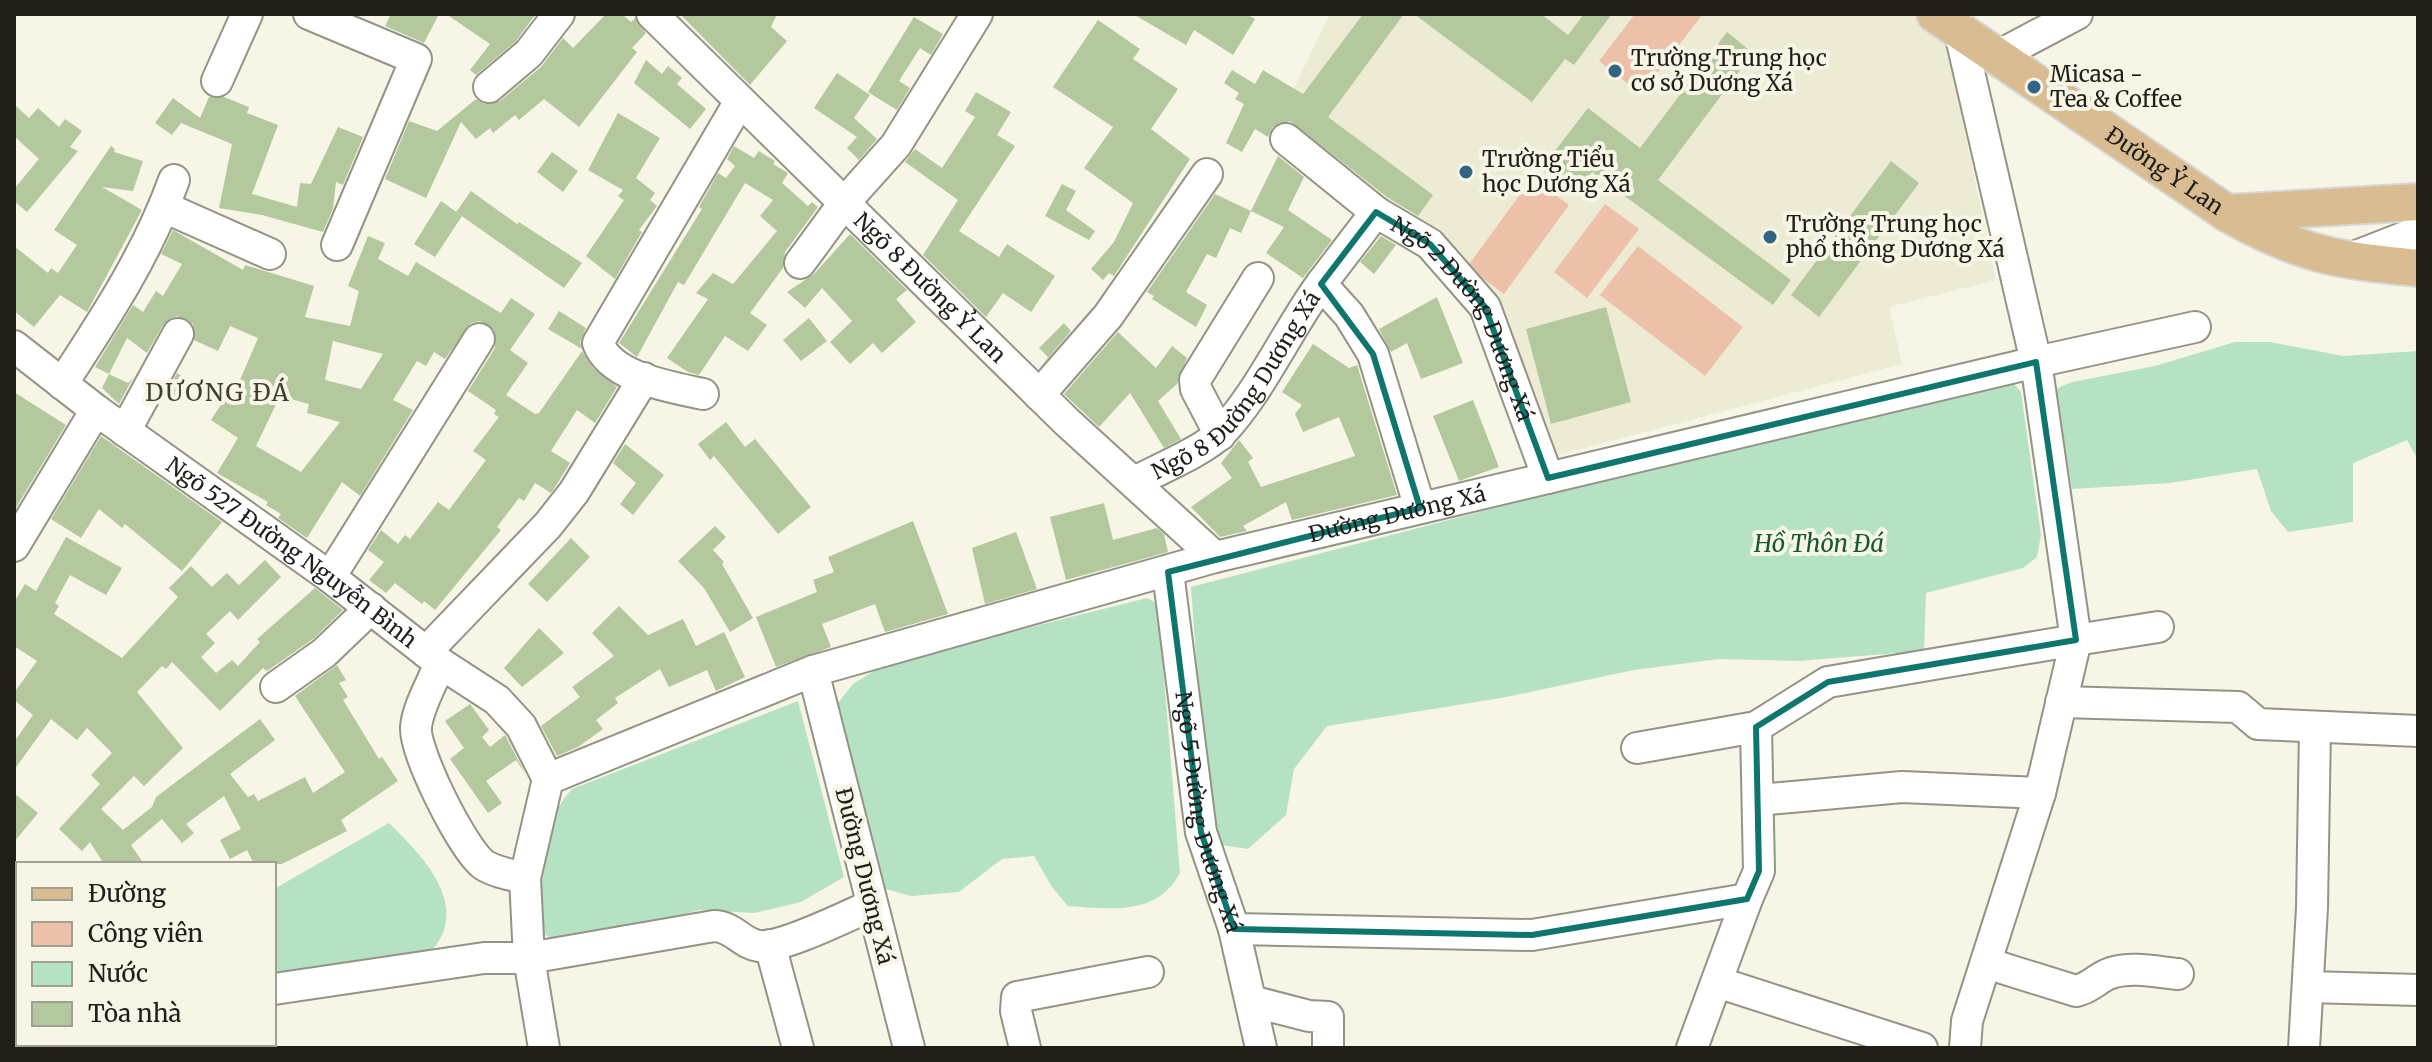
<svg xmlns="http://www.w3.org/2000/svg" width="2432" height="1062" font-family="Merriweather,serif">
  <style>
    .built { fill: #eeebd5 }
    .green { fill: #edc0a9 }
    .water { fill: #b6e2c4 }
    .building { fill: #b4c89e; fill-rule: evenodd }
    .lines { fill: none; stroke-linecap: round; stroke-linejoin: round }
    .minor-casing { stroke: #949385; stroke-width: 34 }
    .major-casing { stroke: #d7d6d6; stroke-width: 40 }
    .minor { stroke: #fff; stroke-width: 30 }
    .major { stroke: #d9bc91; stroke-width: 36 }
    .marked { fill: none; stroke: #0f766e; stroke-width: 6; stroke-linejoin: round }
    .poi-dot { fill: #316682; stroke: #f6f5e6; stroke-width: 3 }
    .labels { text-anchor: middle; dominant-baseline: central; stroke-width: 8; stroke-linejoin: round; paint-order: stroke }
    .poi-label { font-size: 22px; fill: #1f1e19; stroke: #f6f5e6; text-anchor: start }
    .street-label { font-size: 22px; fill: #1f1e19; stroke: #f6f5e6 }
    .neighbourhood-label { font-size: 24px; letter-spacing: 2px; fill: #3f3e32; stroke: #f6f5e6 }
    .water-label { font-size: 24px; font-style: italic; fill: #155a35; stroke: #f6f5e6 }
  </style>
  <rect width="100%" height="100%" fill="#f6f5e6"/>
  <path class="built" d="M1330,14H1911L1946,41L1996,280L1889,307L1902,364L1551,457L1499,309L1275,127Z"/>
  <path class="green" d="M1635,14H1703L1641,94L1599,61Z
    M1532,178L1569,205L1504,294L1467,267Z
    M1605,204L1639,229L1587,298L1554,272Z
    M1638,246L1743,327L1705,376L1600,295Z"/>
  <path class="water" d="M2235,342H2270L2343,356L2418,351V460L2407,440L2353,463V522L2288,532L2271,511L2257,469L2170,483L2072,489L2055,389L2072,382L2155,366Z
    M1999,377L2011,380L2021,392L2041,535L2037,557L2023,568L1926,593L1924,651L1797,661L1719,659L1634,670L1501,698L1327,726L1294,769L1286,815L1248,849L1221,845L1207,810L1191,587Z
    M1147,598L1158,604L1180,873C1157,916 1111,909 1068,906L1052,887L1034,856L1002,859L959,892L911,896L886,889L838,703L853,684L887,663Z
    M798,701L844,877L801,902L754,913L700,910L613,932L556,939L539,933C532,887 539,824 572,789Z
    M389,823C415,849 457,889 444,930C441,939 433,949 428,957L274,979V889Z
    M18,1017V1044H146L141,1048H14V1019Z"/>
  <path class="building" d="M391,14H439L424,43L385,26Z
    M446,14H536L516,41L476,75L470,70L490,44Z
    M606,14H622L631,22L635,18L646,33L632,48L637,52L579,127L544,99L519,120L515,115L493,133L490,128L476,139L461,122L426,198L385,179L409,121L437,131L476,99L484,104L500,101L541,67L563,38L573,48Z
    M680,14H777L771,27L787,41L750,85Z
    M1133,14H1246L1255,19L1233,55L1194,30L1186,45Z
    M1363,14H1404L1328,117L1433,195L1418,216L1387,197L1290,121L1273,127L1268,137L1255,129L1242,152L1226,143L1244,104L1235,99L1239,93L1224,83L1232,70L1255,84L1263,70L1303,94Z
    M1414,14H1541L1568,35L1584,14H1612L1574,65L1565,59L1532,102Z
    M914,17L943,34L931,55L920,48L899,81L910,88L897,110L868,92Z
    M1098,20L1140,49L1133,59L1178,89L1151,129L1190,159L1114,276L1109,273L1103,280L1091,269L1114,242L1133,203L1084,168L1113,127L1053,87Z
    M1727,32L1753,53L1658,180L1791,280L1773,305L1592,172L1574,194L1541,169L1588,108L1640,148Z
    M646,60L662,74L668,66L682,78L677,84L706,109L690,129L634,83Z
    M837,73L870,95L854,118L877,139L859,160L847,148L857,137L814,108Z
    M976,92L1011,112L997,135L1015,146L959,231L999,257L1007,244L1055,276L1031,312L1003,293L986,317L923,255L958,200L905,162L915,149L942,168L975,117L965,111Z
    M209,97H224L249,107L247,113L278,125L252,194L297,207L300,183L311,184L338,127L363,137L343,185L336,182L333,209L323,232L262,215L219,208L232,144L181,123L172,135L155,123L173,98L200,118Z
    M14,104L29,118L38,108L59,127L65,119L82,131L70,147L78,151L27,212L14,201V189L39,159L14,136Z
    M618,113L660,138L636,178L655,193L650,200L657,206L639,230L642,232L615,279L586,256L624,200L618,196L623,190L588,170Z
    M111,146L115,149L114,152L143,161L133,191L102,187L142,210L87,312L60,295L34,327L14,311V246L48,273L51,268L58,273L77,245L54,230Z
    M734,146L754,158L759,151L775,161L773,164L788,173L782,183L808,206L812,202L818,207L785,252L783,268L750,313L767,325L748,351L725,336L699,375L688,372L667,358L708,299L696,293L713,273L733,284L777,231L760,216L773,200L745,183L684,285L678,282L637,357L619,343L702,209L699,207L718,173L726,178L735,166L727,159Z
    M552,152L578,171L563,192L537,172Z
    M1278,156L1304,177L1288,210L1332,240L1303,278L1266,253L1284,227L1251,211Z
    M1891,161L1919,183L1819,317L1791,295Z
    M1062,184L1076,191L1066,210L1095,231L1089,240L1045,216Z
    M471,191L517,224L519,222L582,263L564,288L456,212Z
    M1215,194L1251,211L1241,233L1230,228L1216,258L1207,254L1186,292L1207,305L1196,327L1152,299L1154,296L1147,292Z
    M441,201L462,216L435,257L414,244Z
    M173,230L243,270L245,265L314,286L305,317L350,326L359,291L348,286L368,236L385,243L378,259L408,276L416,262L501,313L511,298L535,314L510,350L528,363L506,395L535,414L539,413L582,351L593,368L617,387L595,423L577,410L551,451L570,463L557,484L551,493L535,483L524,501L519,498L497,527L501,530L435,610L424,601L422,604L395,583L386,593L369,580L384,562L368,550L381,530L398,544L405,535L410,539L438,502L449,510L486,460L473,451L499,417L494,414L496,410L468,391L495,348L494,330L480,321L471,323L445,359L434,352L426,366L417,361L393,400L413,410L360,496L342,482L307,538L278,518L281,514L266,505L268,502L217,473L238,438L211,420L226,397L231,401L258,338L230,326L218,351L194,340L193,324L177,316L163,325L147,353L127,338L109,374L95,367L133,305L143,312L156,291L163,296L182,264L161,254ZM333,341L383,354L361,389L325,380ZM280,396L309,404L307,413L340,422L301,472L256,446Z
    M850,234L907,290L896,299L916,322L882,353L873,343L850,364L830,342L852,321L822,288L805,308L787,292L814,274Z
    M1381,236L1396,245L1374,274L1360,262Z
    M1437,297L1463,363L1421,379L1407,343L1391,352L1379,329Z
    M1606,307L1631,402L1551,424L1526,329Z
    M559,311L586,328L580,342L582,349L548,329Z
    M809,318L827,341L801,361L783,340Z
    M1064,323L1071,331L1043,364L1048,357L1039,348Z
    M1118,332L1156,368L1172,346L1187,358L1177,384L1158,401L1181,439L1164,448L1130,393L1099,427L1064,394Z
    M1313,344L1349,368L1357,365L1397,495L1292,520L1286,502L1243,526L1247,531L1220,537L1191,507L1232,478L1221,463L1239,440L1253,458L1248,462L1261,487L1355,456L1339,417L1303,432L1295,414L1302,405L1282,392Z
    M177,373L188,380L174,402L165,396Z
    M109,374L128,383L133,378L119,404L102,388Z
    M14,392L66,425L14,511Z
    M1473,400L1499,467L1459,481L1433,416Z
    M726,422L745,447L755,439L811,507L778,534L714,456L710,460L698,444Z
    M101,436L222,522L182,571L125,524L122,528L99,509L81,538L51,519Z
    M625,444L664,475L633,515L620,504L636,483L613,463Z
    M1104,503L1113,540L1157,528L1164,534L1168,552L1066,580L1050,517Z
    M913,521L948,614L885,632L875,604L822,624L831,647L776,667L756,617L817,592L813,580L834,572L828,557Z
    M715,526L726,537L713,550L724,562L722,564L753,618L730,632L704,588L678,561Z
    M1016,532L1037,589L985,604L972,548Z
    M66,537L122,568L106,595L70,575L55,603L59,606L54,614L122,658L178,597L169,588L191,566L212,587L227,573L239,585L265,560L281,577L238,620L230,611L206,634L215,643L201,657L216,673L232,660L238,666L260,642L257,639L315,588L343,610L313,639L267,671L263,668L220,711L172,662L166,669L162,666L137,692L183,748L144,786L134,776L101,809L123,830L152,807L156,797L260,719L275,740L230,774L248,797L254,794L258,801L305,777L313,793L345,772L295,696L337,665L346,680L339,683L348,697L343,700L379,759L382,757L398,781L341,820L347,831L282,864H254L247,850L230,859L220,840L241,829L224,796L186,824L194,833L182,843L162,819L131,845L144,864H104L90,842L82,851L59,829L100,784L91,775L112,753L87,728L77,740L51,719L14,770V742L33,715L14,700V693L37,661L14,646V602L25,584L36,591Z
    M571,538L590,557L547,602L528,584Z
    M619,606L648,635L683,619L696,646L724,632L745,677L716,691L707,670L669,687L660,669L615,698L618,703L596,720L603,729L578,747L557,756L541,726L580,697L572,687L614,656L592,633Z
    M539,628L564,653L522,687L504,668Z
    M470,704L489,730L482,737L490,747L505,735L525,773L516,760L486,781L502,803L488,813L450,759L464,748L445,721Z
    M14,793L38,813L14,842Z"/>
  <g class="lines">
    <defs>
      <g id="minor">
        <path d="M309,14L416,59L337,245"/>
        <path id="s1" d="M652,14L1067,422L1215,557"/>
        <path d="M1996,57L2077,14"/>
        <path d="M217,81L247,14"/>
        <path d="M489,87L529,53L559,14"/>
        <path d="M1286,139L1376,212"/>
        <path d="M164,207L270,254"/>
        <path d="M2346,260L2418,232"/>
        <path d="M800,263L844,203L896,145L977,14"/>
        <path id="s2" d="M1321,284L1376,212L1430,244L1485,307L1548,478"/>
        <path id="s3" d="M14,346L96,410L330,577L440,663L497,700L521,726L548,779"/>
        <path d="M62,384C105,318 147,255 174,180"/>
        <path d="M703,394C671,387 611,378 598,343L740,101"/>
        <path d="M1039,395L1108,316L1207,174"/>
        <path d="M125,431L178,334"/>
        <path d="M1220,435L1196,389L1195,380L1258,278"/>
        <path id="s4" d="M1135,482C1159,469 1203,451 1221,433C1259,394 1288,329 1321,284L1349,315L1373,354L1420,508"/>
        <path d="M14,546L96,410"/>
        <path id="s5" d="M1168,572L1201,832L1234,929L1261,1048"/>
        <path d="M330,577L479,339"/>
        <path d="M426,652L548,525L574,492L644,378"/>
        <path d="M440,663C433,682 418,706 416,727C414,752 463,850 484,865C495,872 512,875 525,878"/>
        <path d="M276,687L324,653L371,608"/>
        <path d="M2061,702L2238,707L2258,724L2418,731"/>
        <path d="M1637,748L1756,727L1828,682L2076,640L2036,362L2195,327"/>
        <path d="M1758,800L1902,787L2040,793"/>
        <path d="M1234,929L1532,935L1747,899L1759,871L1756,727"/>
        <path d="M770,945L798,1048"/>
        <path d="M1986,963L2076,991C2091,988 2098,977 2111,973C2132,966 2157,972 2178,974"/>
        <path d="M1717,982L1922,1048"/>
        <path d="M2308,987L2418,990"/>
        <path d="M274,989L484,958H529L714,926C733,926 742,944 759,946C781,949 849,915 872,905"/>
        <path d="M1251,1001L1309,1016L1328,1017V1048"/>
        <path d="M251,1044L252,1048"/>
        <path d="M166,1048L171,1044"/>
        <path d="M544,1048L529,958L525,878L548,779L813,671"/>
        <path id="s6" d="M909,1048L813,671L1215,557L2036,362L1957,20"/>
        <path d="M1025,1048L1016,1011L1017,997L1148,972"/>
        <path d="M1692,1048L1747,899"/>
        <path d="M1965,1048L1967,1021L2040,793L2076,640L2158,627"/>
        <path d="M2304,1048L2312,908L2315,727"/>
      </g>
      <g id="major">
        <path id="s7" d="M1935,14L2227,213C2301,255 2335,260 2418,268"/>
        <path d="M2227,213L2418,202"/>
      </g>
    </defs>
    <use href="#minor" class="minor-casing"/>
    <use href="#major" class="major-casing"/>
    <use href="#minor" class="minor"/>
    <use href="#major" class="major"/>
  </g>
  <path class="marked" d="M1376,212L1430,244L1485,307L1548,478L2036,362L2076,640L1828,682L1756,727L1759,871L1747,899L1532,935L1234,929L1201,832L1168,572L1420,508L1373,354L1321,284Z"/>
  <g class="poi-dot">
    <circle cx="1615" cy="71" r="8"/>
    <circle cx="2034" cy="87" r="8"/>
    <circle cx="1466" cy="172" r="8"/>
    <circle cx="1770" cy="237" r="8"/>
  </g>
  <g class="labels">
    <g class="poi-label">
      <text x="1631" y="58">Trường Trung học<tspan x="1631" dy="25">cơ sở Dương Xá</tspan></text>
      <text x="2050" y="74">Micasa -<tspan x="2050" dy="25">Tea &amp; Coffee</tspan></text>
      <text x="1482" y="159">Trường Tiểu<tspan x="1482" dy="25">học Dương Xá</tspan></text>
      <text x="1786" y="224">Trường Trung học<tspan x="1786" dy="25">phổ thông Dương Xá</tspan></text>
    </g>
    <g class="street-label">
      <text stroke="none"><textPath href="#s7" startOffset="278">Đường Ỷ Lan</textPath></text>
      <text stroke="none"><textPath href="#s1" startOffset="390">Ngõ 8 Đường Ỷ Lan</textPath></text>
      <text stroke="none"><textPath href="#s2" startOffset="234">Ngõ 2 Đường Dương Xá</textPath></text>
      <text stroke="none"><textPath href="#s4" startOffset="144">Ngõ 8 Đường Dương Xá</textPath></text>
      <text stroke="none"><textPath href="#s6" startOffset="994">Đường Dương Xá</textPath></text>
      <text stroke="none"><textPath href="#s3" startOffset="346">Ngõ 527 Đường Nguyễn Bình</textPath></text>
      <text stroke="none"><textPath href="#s5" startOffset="244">Ngõ 5 Đường Dương Xá</textPath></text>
      <text transform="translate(865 876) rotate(76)">Đường Dương Xá</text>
    </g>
    <g class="neighbourhood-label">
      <text x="218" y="392">DƯƠNG ĐÁ</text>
    </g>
    <g class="water-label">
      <text x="1819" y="543">Hồ Thôn Đá</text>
    </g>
  </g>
  <rect width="2432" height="1062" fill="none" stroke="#1f1e19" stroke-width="32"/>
  <rect x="16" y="862" width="260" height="184" fill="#f6f5e6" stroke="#a09f94" stroke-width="2"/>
  <rect x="32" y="888" width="40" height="12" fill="#d9bc91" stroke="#a09f94" stroke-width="2"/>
  <text x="88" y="902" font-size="24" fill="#1f1e19">Đường</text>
  <rect x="32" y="922" width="40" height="24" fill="#edc0a9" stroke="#a09f94" stroke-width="2"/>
  <text x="88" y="942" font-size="24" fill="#1f1e19">Công viên</text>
  <rect x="32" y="962" width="40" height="24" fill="#b6e2c4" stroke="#a09f94" stroke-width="2"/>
  <text x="88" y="982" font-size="24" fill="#1f1e19">Nước</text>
  <rect x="32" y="1002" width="40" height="24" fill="#b4c89e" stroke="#a09f94" stroke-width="2"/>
  <text x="88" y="1022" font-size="24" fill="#1f1e19">Tòa nhà</text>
</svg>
